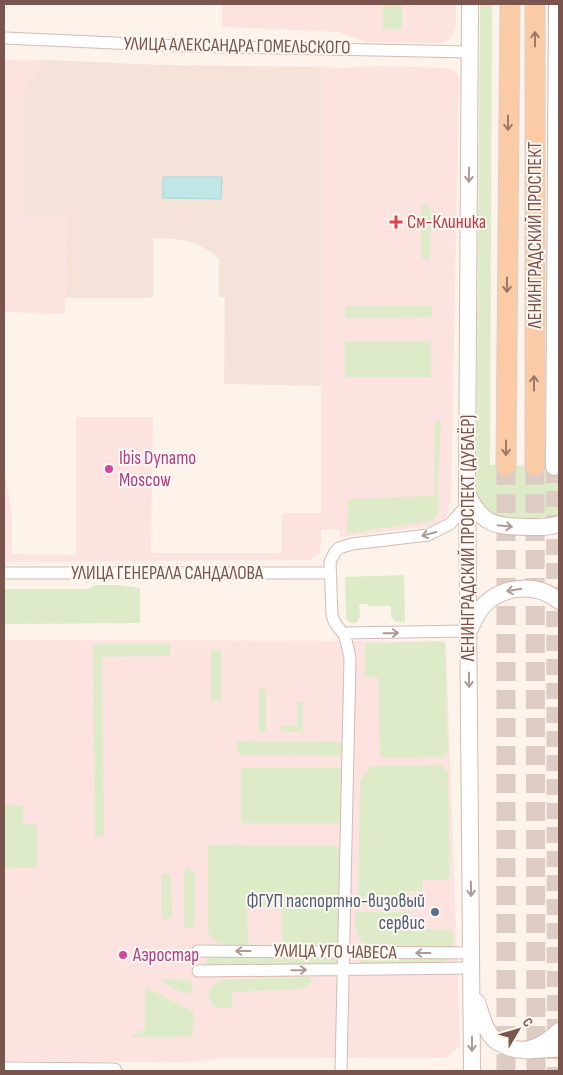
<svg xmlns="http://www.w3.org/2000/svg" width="563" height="1075" font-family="'Sofia Sans Condensed',sans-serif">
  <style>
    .residential { fill: #f5e3da }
    .commercial { fill: #fde3e0 }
    .green { fill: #ddebc9 }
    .water { fill: #bfe7e6; stroke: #a5d9d7 }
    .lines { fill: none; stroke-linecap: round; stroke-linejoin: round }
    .secondary-tunnel { stroke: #dcccc4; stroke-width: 16; stroke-dasharray: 16 8; stroke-linecap: butt }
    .primary-tunnel { stroke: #dcccc4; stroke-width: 19; stroke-dasharray: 19 9; stroke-linecap: butt }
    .minor-casing { stroke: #d2bbb3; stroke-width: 13 }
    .tertiary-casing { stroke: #d2bbb3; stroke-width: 17 }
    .secondary-casing { stroke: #d5bab0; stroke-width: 18 }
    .primary-casing { stroke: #d9cfcd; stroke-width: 21 }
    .minor { stroke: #fff; stroke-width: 11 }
    .tertiary { stroke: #fff; stroke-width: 15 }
    .secondary { stroke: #fff; stroke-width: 16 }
    .primary { stroke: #facba5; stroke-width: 19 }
    .oneway { stroke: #a07867 }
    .oneway2 { stroke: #af9994 }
    .health-dot { fill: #e0444e; stroke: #fff8f2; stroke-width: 2 }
    .hotel-dot { fill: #d1479c; stroke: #fff8f2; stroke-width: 2 }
    .service-dot { fill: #5c6f8a; stroke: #fff8f2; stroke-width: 2 }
    .labels { text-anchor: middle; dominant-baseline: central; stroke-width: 4; stroke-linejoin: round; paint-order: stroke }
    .street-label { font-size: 19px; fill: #79554d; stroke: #fff8f2 }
    .health-label { font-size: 19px; fill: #be3a42; stroke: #fff8f2; text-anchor: start }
    .hotel-label { font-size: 19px; fill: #b23c85; stroke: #fff8f2; text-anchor: start }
    .service-label { font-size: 19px; fill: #4e5e75; stroke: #fff8f2; text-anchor: end }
  </style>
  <rect width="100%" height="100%" fill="#fdf3eb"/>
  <path class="residential" d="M47,60L163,65L321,67V386L224,384L225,297H219V259L212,253L195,243L176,239L153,238V298H65L67,218L23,216V89Z"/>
  <path class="commercial" d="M222,4H456V26L453,35L449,40L439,43L366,42L339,32L222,27Z
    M4,60H47L23,89V216L67,217L65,314L4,312Z
    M380,66L449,68L456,72L459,80L451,500L445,519L430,526L418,528L340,537V529L321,530V544L318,554L309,560L4,562V468L12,514V554L76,555V417H153L151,553H282V513H321V67L342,68Z
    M4,640L443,641L446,644L460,1045L447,1058H221L187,1062L4,1061Z"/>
  <path class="green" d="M383,4H402V29H383Z
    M480,4H492L490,465L559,467V517L553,520H505L489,514L476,495Z
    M422,204L428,205L431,210L430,259L421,258Z
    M345,306H432V317L345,318Z
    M345,341H431V377H345Z
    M435,421H441L437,495H434Z
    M438,496C439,506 441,515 431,521L347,534L348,499Z
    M404,575L405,622H396L391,616V606H368L367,604H359L360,617L356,623H350L346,619L345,577Z
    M96,585H120L140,588V623L4,624V589H89Z
    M445,642L448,752L442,757L383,758L380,756L378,677H365V643Z
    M93,644H170V656L102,657L104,836L95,837Z
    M211,650H221V701H211Z
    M259,689H266V732H259Z
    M297,702H303V732H281V726L297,725Z
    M237,741L342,742V756L241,755L237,751Z
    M442,765L446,771H448L450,877L443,880H422V891H409V898H362V901H358L360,781L371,766Z
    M241,768H343V823H241Z
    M4,805H23V824L37,825V868H4Z
    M208,845L339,846V937L337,942L332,945H287L284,943L282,939L281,907L247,908L248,945C233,945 213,948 208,931Z
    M188,869L194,872L195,875V923L193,927L189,929L184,926V874L185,871Z
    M162,873L170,874L171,877L172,915L170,918L162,920Z
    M355,912H410V929L453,930V947L366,945C354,935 355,925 355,912Z
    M341,957V964L208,966L206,961L209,958Z
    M360,957H446V964L360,965Z
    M310,977L312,982L303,989L232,992V1007C210,1016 199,990 220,980Z
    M161,979L188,980L191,982L193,988L190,993H183L162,982Z
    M147,988L194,1012L193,1035L187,1037H131L132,1035L141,1033L145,1028V993Z"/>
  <path class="water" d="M163,177H222L221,199L163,198Z"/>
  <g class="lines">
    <path class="secondary-tunnel" d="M554,467L555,1071"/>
    <path class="primary-tunnel" d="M506,466V1071
      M535,466L536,1071"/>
    <defs>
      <path id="minor" d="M5,38L180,46L470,52
        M4,573H330
        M343,633L468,631
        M198,951L472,953
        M198,971L472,968
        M341,1071L350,658C348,650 347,640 343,633C338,627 334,624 332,615L330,562L335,552L339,548L352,544L428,535L450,524L467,505"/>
      <path id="tertiary" d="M527,1051L559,1049
        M4,1070L114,1071"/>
      <path id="secondary" d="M470,4L467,480L472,1071
        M554,467L557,4
        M468,495C482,526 497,526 528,527C539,527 549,528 559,524
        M469,631C473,621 477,612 485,604C505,585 538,583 559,601
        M477,1002C481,1014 485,1032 496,1041C498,1043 503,1044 506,1046C526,1056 544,1045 559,1031"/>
      <path id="primary" d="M506,466L510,4
        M535,466V4"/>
    </defs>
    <use href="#minor" class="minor-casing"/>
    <use href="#tertiary" class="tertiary-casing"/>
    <use href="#secondary" class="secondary-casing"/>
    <use href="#primary" class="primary-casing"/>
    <use href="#minor" class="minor"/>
    <use href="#tertiary" class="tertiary"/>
    <use href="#secondary" class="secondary"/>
    <use href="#primary" class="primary"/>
  </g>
  <defs><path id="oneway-shaft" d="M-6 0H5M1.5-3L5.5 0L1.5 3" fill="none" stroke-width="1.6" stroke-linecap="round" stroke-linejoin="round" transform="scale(1.25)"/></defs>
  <g class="oneway">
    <use href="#oneway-shaft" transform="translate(535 39) rotate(-90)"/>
    <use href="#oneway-shaft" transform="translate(508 123) rotate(90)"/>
    <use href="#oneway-shaft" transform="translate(507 285) rotate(90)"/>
    <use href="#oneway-shaft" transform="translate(534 383) rotate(-90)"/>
    <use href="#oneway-shaft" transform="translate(506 448) rotate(90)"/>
  </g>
  <g class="oneway2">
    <use href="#oneway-shaft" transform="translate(469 175) rotate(91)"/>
    <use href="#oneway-shaft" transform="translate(505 526) rotate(6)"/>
    <use href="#oneway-shaft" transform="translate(429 534) rotate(165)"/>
    <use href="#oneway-shaft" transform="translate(514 590) rotate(170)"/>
    <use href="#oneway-shaft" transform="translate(391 633) rotate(-1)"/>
    <use href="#oneway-shaft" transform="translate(469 680) rotate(89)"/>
    <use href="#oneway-shaft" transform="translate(471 889) rotate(89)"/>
    <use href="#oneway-shaft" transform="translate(243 951) rotate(-180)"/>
    <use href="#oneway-shaft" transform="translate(423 953) rotate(-180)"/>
    <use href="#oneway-shaft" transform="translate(299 970) rotate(-1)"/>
    <use href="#oneway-shaft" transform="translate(472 1044) rotate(90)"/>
  </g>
  <path class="health-dot" d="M393.5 214.5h5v5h5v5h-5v5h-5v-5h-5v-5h5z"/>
  <g class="hotel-dot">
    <circle cx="109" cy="469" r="5"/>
    <circle cx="123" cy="955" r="5"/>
  </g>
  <circle class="service-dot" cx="435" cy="912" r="5"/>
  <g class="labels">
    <g class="street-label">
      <text transform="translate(237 46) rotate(1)">УЛИЦА АЛЕКСАНДРА ГОМЕЛЬСКОГО</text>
      <text transform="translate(535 235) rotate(-90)">ЛЕНИНГРАДСКИЙ ПРОСПЕКТ</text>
      <text transform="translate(468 538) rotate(-90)">ЛЕНИНГРАДСКИЙ ПРОСПЕКТ (ДУБЛЁР)</text>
      <text x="167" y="573">УЛИЦА ГЕНЕРАЛА САНДАЛОВА</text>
      <text transform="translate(335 952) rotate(1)">УЛИЦА УГО ЧАВЕСА</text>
    </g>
    <g class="health-label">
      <text x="407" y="222">См-Клиника</text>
    </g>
    <g class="hotel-label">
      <text x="119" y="458">Ibis Dynamo<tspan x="119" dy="22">Moscow</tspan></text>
      <text x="133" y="955">Аэростар</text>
    </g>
    <g class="service-label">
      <text x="425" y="901">ФГУП паспортно-визовый<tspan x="425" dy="22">сервис</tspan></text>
    </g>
  </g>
  <rect width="563" height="1075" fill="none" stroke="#79554d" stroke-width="10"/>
  <g transform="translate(518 1030) rotate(52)" stroke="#fff8f2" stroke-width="4" paint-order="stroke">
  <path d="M0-4L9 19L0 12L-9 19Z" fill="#79554d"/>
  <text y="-8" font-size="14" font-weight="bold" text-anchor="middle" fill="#79554d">С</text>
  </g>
</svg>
